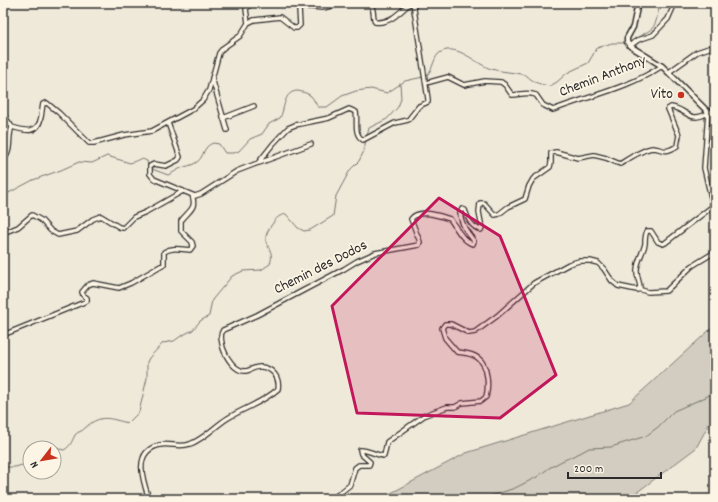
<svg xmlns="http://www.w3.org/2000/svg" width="718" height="502" font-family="Dekko,sans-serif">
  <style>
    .green { fill: #d2cdc0; stroke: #7e7c76 }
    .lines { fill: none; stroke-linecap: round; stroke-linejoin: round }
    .stream { stroke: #75736d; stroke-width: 1 }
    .minor-casing { stroke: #2b2b2b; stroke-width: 6 }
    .major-casing { stroke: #2b2b2b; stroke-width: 7 }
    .minor { stroke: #fcf5e5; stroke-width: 3.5 }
    .major { stroke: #fcf5e5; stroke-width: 4 }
    .marked { fill: #c2185b; fill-opacity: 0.2; stroke: #c2185b; stroke-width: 3; stroke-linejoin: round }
    .poi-dot { fill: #c8321e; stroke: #fcf5e5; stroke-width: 1.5 }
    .labels { text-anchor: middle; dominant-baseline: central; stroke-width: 3.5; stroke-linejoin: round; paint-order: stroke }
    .street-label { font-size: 15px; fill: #2b2b2b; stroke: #fcf5e5 }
    .poi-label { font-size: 15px; fill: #2b2b2b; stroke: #fcf5e5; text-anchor: end }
  </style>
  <rect width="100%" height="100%" fill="#efe9da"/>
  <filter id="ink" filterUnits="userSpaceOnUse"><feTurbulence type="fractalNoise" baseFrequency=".025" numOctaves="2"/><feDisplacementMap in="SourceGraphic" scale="8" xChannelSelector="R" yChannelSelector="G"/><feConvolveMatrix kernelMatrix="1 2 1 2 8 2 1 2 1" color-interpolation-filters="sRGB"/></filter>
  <g filter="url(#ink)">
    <path class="green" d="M715,325V413L696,448L628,499H380L466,453L629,403Z"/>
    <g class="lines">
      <path class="stream" d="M631,41C657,26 654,32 660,3
        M427,75C434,69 433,56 441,52C457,43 476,64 491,69C502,72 514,72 525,75C528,76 529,78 532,80C537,84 544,85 550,86L557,82L567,73L588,63L597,48L612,43H624
        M367,136L369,128L387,119L398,107L401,99L400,83
        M152,169L168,175C172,173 176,171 179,169C185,166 192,166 197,162C205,156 202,147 213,143L219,144L225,153H234L239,151L250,139L262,134L269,124L280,118C285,109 283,91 298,91C303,92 307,93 311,96C314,99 315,103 318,107H327L342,96L356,91L371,89L387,93L405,81L423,77
        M3,196L33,180L61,170L79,162L92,163L107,156L130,163C137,161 140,157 147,161L148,167
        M34,448L36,446L39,445L64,450C70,447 72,441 75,435C78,431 82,432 85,428C101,413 110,419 128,423L139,412L147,378V362L149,358L163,343L174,341L181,336L193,330L200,321L209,316L212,300L232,276L243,271L261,270L270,264C277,244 255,247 273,223C276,218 280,215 286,214L298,228L304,231L310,230L333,216L336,196L350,170L359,161L364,151L366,139
        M3,467H15L26,464L30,455
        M482,499L515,488L537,477L549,468L562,461L580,453L589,448L611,447L646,436L658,427L674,411L708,396L713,388L715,381"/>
      <defs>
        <path id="minor" d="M370,3C375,10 372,15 375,22C390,24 400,12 410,3
          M248,23L246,9L252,3
          M630,46L638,40L653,35L668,19L675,3
          M669,72L697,52L715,46
          M212,78L227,130
          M426,83L448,77L464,85L485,81L501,82L505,85L512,95C522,95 525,91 536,95L543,105L553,110C589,96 629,88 662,66
          M3,114L12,127C25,131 38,135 41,117C42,113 42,108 43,104L47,103L59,113L89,143H94L124,135L152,131L193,109L203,100L209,90L219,53L223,48L240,36L248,23L254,20L280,17L294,28H297L300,25L299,9L302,7H312L323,8L344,3
          M223,118L254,106
          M168,123L180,157L178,160L166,166L154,164L150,166V174L154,179L195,196L201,194L237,171L258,163L273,144L288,128L295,125L329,118L349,109L356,112C358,121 353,134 363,140L395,123L408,120L419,106L428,102V99L413,3
          M3,160C13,151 7,138 12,127
          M259,163L311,144
          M713,206L715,216
          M3,233L18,227L32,215L41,220L51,231L58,235L77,231L93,219L101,216L119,227L123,228L134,217L146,212L183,191
          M638,289L648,292L666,291L692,266L715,252
          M3,335L87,301V298L83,295L82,292L88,285L93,283L119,288L131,283L164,264V252C172,247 180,249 190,250L193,246L192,242L181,231V221C189,210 197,209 192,195
          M149,499C143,481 132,451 160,445C170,443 180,448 190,444C204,439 215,426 228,418C244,408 264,402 278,389C280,378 273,368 261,367C256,366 251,370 246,371C235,372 226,357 223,348C222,342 219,336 223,330L257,315L344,269L357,261L375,253L419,245L420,242L411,219C419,208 440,216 450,219C456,227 463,242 473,244L474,241C466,231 461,224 460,212L462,209L465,210C468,219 471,227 481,230L482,228L479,212L480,203H484L495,215L499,214L508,207L525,199L529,186L533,179L550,167L551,163V153L556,152L578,158L594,155L606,158L620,164C628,159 643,149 652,148C663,148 663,155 677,146L679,135L668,109L671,107C687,109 689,124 708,113
          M332,499L350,485L355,468L359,465H369L370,462L361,454L360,450C366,449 376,455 384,456L387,442L425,415L447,407H455L462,403L481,401L486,397C489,386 488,365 478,358C472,353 464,353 457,352L445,338L442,328L445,324H451L469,333L475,332L497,316L534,283L569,264L579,261H590L598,263L604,269L612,281L618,286L637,290L640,288C640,282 637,278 637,272C636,263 643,253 645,244C645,239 645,235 647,231H651L658,242L663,244L665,243L713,206L704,168L708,112"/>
        <path id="major" d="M638,3L633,27L627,38V42L630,46L662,66L707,111L715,113"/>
      </defs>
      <use href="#minor" class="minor-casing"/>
      <use href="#major" class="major-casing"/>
      <use href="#minor" class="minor"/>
      <use href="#major" class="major"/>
    </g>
  </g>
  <path class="marked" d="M439,198L500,236L556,375L500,418L357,413L332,306Z"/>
  <circle class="poi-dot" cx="681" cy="95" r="4"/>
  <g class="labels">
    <g class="street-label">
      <text transform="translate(603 77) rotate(-21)">Chemin Anthony</text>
      <text transform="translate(321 268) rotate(-27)">Chemin des Dodos</text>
    </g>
    <g class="poi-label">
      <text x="673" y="95">Vito</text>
    </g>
  </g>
  <rect width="718" height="502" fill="none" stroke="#fcf5e5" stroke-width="16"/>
  <rect x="8" y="8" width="702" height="486" fill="none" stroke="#2b2b2b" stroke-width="1.5" filter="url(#ink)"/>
  <g transform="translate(42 460) rotate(239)"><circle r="19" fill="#fcf5e5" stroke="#a8a49b"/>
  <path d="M0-3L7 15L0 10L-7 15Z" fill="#c8321e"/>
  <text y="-6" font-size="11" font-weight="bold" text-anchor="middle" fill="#2b2b2b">N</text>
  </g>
  <path d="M568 472v6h93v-6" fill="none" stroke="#2b2b2b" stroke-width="2"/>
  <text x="574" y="472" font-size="12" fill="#2b2b2b" stroke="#fcf5e5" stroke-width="3" paint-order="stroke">200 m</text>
</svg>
